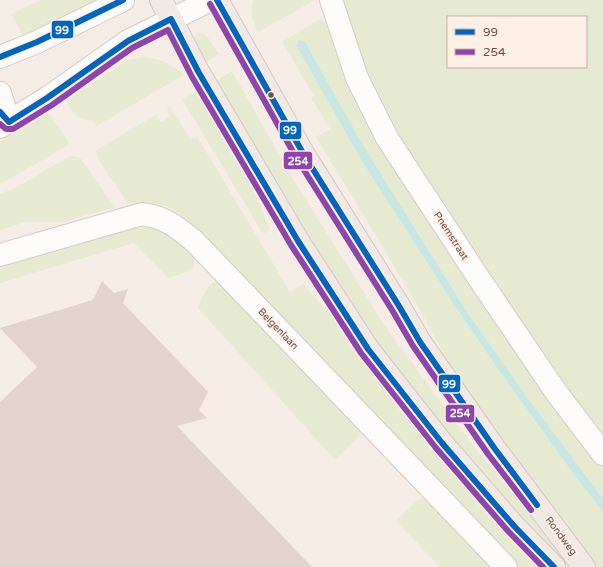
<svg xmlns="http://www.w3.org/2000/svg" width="603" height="567" font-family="'Varela Round',sans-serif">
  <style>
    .green { fill: #e6ead1; fill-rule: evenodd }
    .water { fill: #c8e7e2 }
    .building { fill: #e2d3ce }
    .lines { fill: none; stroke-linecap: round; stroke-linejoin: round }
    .minor-casing { stroke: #d7c9c4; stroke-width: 24 }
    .tertiary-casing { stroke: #d7c9c4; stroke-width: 24 }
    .secondary-casing { stroke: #d6c8c3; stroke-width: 24 }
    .primary-casing { stroke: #d5c7c4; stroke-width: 24 }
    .minor { stroke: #fefcfb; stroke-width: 22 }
    .tertiary { stroke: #fefcfb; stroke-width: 22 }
    .secondary { stroke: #fefcfb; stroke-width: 22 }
    .primary { stroke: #f1e9e3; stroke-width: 22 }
    .bus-1-casing { stroke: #fff0e6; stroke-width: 9 }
    .bus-2-casing { stroke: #fff0e6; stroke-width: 9 }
    .bus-1 { stroke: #0065bd; stroke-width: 6 }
    .bus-2 { stroke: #8e44ad; stroke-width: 6 }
    .bus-dot { fill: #724e48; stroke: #fff0e6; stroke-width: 1.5 }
    .labels { text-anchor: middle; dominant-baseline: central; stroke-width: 3; stroke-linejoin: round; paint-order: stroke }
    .street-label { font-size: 10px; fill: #724e48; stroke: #fff0e6 }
    .line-badge { stroke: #fff0e6; stroke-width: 1.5 }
    .badge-label { font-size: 11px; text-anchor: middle; font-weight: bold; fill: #fff }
  </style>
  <rect width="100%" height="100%" fill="#f6ece6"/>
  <path class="green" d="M40,0H95L68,18L25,38L11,14Z
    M253,0H315L258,32C252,21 250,13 253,0Z
    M340,0H603V442L394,134L373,93ZM448,17H586V67H448Z
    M318,20L328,22L595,458L603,468V499L524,393L465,309L363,145L305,42H297L296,45L360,158L451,300L496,366L575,476L603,512V567H597L572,538L460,384L414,299L316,137L330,129L311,98L314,96L282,42Z
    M200,32L206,35L219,54L205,63C201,55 186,37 200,32Z
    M143,57C161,59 170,63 184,75L96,126L93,120C78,123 73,112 66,101L128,60Z
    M232,71L293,179L385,326L471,443L574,567H563L530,533L366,334L215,81Z
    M198,90L235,147L270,230L263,234L182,99Z
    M170,107L190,139L197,136L290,292L303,284L353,339L542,567H520L188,220C168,203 153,202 128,203L98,159L96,150L156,115L161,122L170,117L167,108Z
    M49,113L67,139L69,143L67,146L0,184V142Z
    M70,156L78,157L81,159L115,207L63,222H26L0,230V194L17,187Z
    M144,226C165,230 179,242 194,256V263L192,270L168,278L134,243L0,283V268L120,232Z
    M216,281L221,282L358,427L360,432L359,436L335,460L198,308C203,297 205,286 216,281Z
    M421,498L427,499L493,567H440L396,521L417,501Z"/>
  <path class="water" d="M299,40L305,42L363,145L465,309L524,393L603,499V512L575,476L496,366L451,300L360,158L296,45Z"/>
  <path class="building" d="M102,281L114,293L128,289L123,303L208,392L199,410L207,418L177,426L312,567H0V402L37,367L0,328L93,300Z"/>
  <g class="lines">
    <defs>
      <path id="minor" d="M331,0L357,78L387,138L480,280L556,392L603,454
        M0,255L142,214C165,217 177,227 194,241L506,567"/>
      <path id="tertiary" d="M0,93L9,122"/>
      <path id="secondary" d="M0,57L37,42L123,0
        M0,127L47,98L128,41L211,0"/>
      <path id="primary" d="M161,0L199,73L298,241L368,349L442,443L514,526L554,567
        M217,0L304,155L399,306L420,342L495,449L584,567"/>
    </defs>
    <use href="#minor" class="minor-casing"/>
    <use href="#tertiary" class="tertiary-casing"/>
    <use href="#secondary" class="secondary-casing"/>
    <use href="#primary" class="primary-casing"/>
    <use href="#minor" class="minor"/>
    <use href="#tertiary" class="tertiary"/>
    <use href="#secondary" class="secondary"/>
    <use href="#primary" class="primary"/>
    <defs>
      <path id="bus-1" d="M217,0L304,155L399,306L420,342L495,449L537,505
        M0,57L37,42L123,0
        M0,112L9,122L47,98L128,41L171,19L199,73L298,241L368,349L442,443L514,526L554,567"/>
      <path id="bus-2" d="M210,4L297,159L392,310L413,346L488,454L531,510
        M0,124L6,129H13L52,105L132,48L168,30L192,77L291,245L361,353L436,448L508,531L543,567"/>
    </defs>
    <use href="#bus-1" class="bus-1-casing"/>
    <use href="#bus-2" class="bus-2-casing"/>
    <use href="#bus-1" class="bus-1"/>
    <use href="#bus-2" class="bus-2"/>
  </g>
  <circle class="bus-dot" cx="271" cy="95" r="3.5"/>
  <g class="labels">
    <g class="street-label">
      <text transform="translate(451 236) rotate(57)">Pnemstraat</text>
      <text transform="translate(278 329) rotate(46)">Belgenlaan</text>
      <text transform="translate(561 536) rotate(53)">Rondweg</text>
    </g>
  </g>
  <g class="line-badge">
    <rect x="51" y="20" width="23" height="19" rx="4" fill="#0065bd"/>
    <rect x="279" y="121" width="23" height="19" rx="4" fill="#0065bd"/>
    <rect x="283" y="151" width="30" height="19" rx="4" fill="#8e44ad"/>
    <rect x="438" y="374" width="23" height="19" rx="4" fill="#0065bd"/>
    <rect x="445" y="404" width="30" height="19" rx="4" fill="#8e44ad"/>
  </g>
  <g class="badge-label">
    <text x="62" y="34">99</text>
    <text x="290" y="134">99</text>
    <text x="298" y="165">254</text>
    <text x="449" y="388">99</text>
    <text x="460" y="417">254</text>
  </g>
  <rect x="447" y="16" width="140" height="52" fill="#fff0e6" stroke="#c7afa7"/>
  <rect x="455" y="29" width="20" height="6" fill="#0065bd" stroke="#c7afa7"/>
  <text x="483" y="36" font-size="12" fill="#724e48">99</text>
  <rect x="455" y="49" width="20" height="6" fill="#8e44ad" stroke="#c7afa7"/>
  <text x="483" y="56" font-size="12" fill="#724e48">254</text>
</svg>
